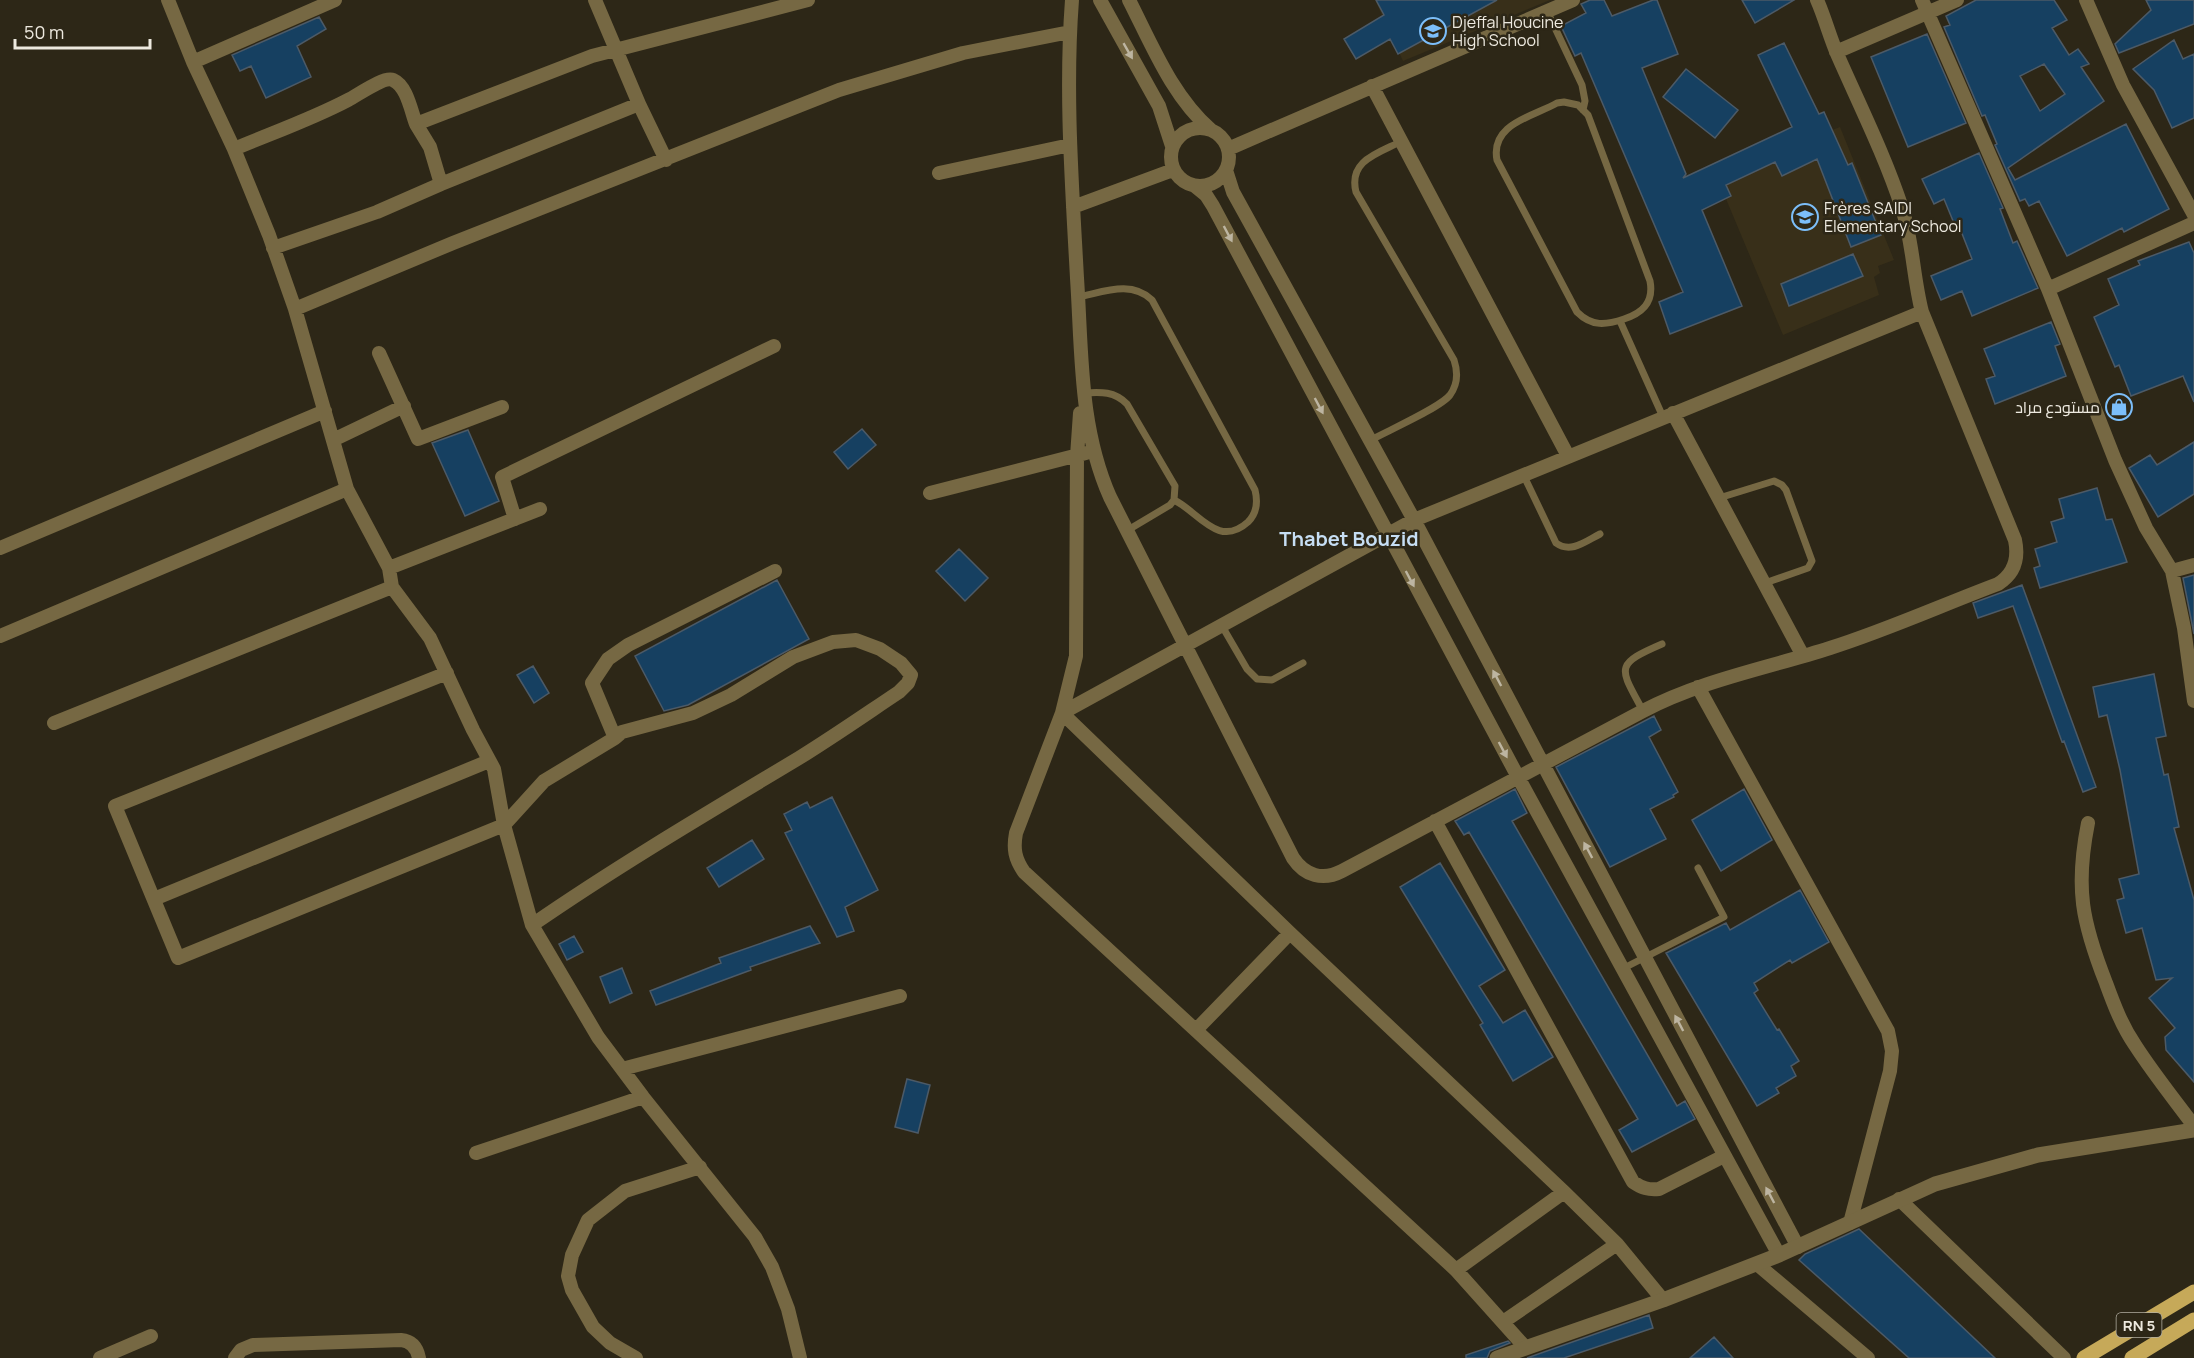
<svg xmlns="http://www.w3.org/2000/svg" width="2194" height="1358" font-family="Manrope,Cairo,sans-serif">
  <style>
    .built { fill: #382f19 }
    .building { fill: #164061; stroke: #4c5a67; stroke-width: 1.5; fill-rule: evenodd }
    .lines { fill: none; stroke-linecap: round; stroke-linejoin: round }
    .service { stroke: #766843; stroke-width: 7 }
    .minor { stroke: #766843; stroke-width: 14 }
    .tertiary { stroke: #766843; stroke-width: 15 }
    .primary { stroke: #c6a959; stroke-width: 15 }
    .oneway { fill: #bdb5a1 }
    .labels { text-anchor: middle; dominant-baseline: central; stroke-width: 5; stroke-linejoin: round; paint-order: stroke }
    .shield { fill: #2d2717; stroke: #b3afa3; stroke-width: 1.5 }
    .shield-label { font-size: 15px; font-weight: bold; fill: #ede9df }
    .poi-label { font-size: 16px; fill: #ede9df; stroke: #2d2717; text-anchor: start }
    .quarter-label { font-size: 20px; font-weight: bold; fill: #c6def4; stroke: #2d2717 }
  </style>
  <rect width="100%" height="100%" fill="#2d2717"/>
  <path class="built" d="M1375,0H1550L1403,61Z
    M1840,127L1894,260L1878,266L1880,273L1874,277L1879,295L1783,335L1716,175Z"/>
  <path class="building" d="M1376,0H1497L1398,54L1390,39L1356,59L1344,39L1384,15Z
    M1590,0H1604L1612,16L1653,0H1657L1678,54L1642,68L1686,174L1683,178L1792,127L1758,55L1784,43L1819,114L1824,112L1848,165L1852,163L1881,235L1851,247L1817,159L1782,176L1775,162L1726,185L1731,196L1702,210L1742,306L1670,334L1659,302L1683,292L1581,53L1575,56L1561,26L1586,13L1581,4Z
    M1742,0H1794L1755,23Z
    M1976,0H2054L2067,20L2052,28L2069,55L2078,49L2089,64L2081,67L2104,101L2008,168L2015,180L2126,124L2169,209L2124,232L2122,228L2067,256L2039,201L2029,206L2025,199L2020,201L1995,145L1997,144L1985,115L1982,116L1944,27L1950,25L1946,16ZM2044,64L2065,94L2040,111L2020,76Z
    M2146,0H2194V24L2119,53L2115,44L2151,10Z
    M319,17L326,29L297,46L311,77L266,98L251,66L240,71L232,55Z
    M1927,34L1966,123L1908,147L1871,57Z
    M2174,40L2183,59L2194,54V118L2172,128L2154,90L2133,69Z
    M1686,69L1738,110L1715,138L1663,97Z
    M1979,153L2003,208L2000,209L2013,243L2017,241L2038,288L1972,316L1962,291L1941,300L1931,276L1972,259L1959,226L1956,228L1944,199L1934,204L1922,179Z
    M2189,242L2194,253V402L2183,376L2131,396L2119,365L2115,367L2094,317L2119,305L2108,279L2140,265L2138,261Z
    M1853,254L1863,276L1789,306L1781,284Z
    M2051,322L2060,344L2055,346L2066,376L1995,404L1986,379L1995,376L1984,349Z
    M862,429L876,445L848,469L834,452Z
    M468,430L499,501L465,516L432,443Z
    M2194,442V494L2158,517L2129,468L2150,455L2157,465Z
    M2097,488L2106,520L2112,519L2127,562L2040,588L2034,568L2040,566L2035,549L2057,542L2051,522L2064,518L2059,499Z
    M959,549L988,578L965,601L936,571Z
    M2194,575V634L2183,578Z
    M777,580L809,639L688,705L664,711L635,656Z
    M2022,585L2096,787L2083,792L2064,741L2062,742L2013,606L1978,618L1973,603Z
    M533,666L549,693L534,703L517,675Z
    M2154,674L2166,736L2156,738L2164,775L2168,774L2179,827L2174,828L2194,900V1082L2166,1050L2165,1037L2175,1028L2149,998L2172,978L2156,980L2142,928L2126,933L2117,900L2124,898L2119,879L2139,874L2120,770L2107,715L2099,717L2093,687Z
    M1654,716L1661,730L1649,737L1678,792L1673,795L1674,797L1650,809L1666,839L1610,867L1556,767Z
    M1515,789L1527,813L1512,821L1677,1106L1685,1101L1695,1119L1632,1152L1619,1130L1638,1119L1469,832L1464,835L1455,821Z
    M1744,789L1772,840L1721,871L1692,820Z
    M832,797L878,890L845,907L854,931L837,937L785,833L792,830L784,814L807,802L810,808Z
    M752,840L764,859L719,887L707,868Z
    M1440,863L1505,970L1479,986L1503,1023L1525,1010L1553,1057L1513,1081L1480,1025L1483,1023L1400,887Z
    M1800,890L1829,942L1792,963L1790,960L1754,983L1758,990L1754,993L1777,1030L1779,1029L1799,1061L1791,1066L1796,1076L1776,1088L1779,1093L1757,1106L1666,953L1726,923L1730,930Z
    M810,926L820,943L750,967L751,970L656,1005L650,991L721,963L719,958Z
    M574,936L583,952L567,960L559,944Z
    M622,968L632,993L610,1003L600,977Z
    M907,1079L930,1085L918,1133L895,1127Z
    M1859,1229L1995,1358H1909L1799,1260L1805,1254Z
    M1649,1315L1653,1328L1564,1358H1527Z
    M1714,1337L1733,1358H1690Z
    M1508,1341L1510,1343L1490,1351L1487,1358H1466V1355Z"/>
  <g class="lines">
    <path class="service" d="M1547,11L1582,85L1585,101L1583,110
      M1564,102L1578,105L1588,115L1650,281C1654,302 1643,313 1624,319C1606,325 1592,327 1577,312L1497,160C1490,124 1532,117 1557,103Z
      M1078,297C1104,292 1131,280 1152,300L1255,490C1258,502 1257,513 1248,522C1218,549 1199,512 1174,500
      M1620,321L1663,417
      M1084,393C1101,392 1114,391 1127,404L1175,486L1174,500L1170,505L1128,530
      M1369,441C1387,431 1440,408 1450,395C1458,384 1458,372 1454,360L1356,192C1348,160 1379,153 1402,141
      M1523,474L1556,543C1571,554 1586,541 1600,534
      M1719,498L1774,481L1782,485L1786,490L1812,561L1808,568L1765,583
      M1222,626L1247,669L1257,679L1272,680L1303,663
      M1643,711C1620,668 1613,665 1662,644
      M1622,969L1724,917L1698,868"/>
    <path class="minor" d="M168,0L193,62L234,149L269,235L295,309L347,489L389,568L392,587L430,638L473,730L494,769L504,825L532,925L598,1037L643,1097L755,1237L772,1267L788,1309L800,1358
      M595,0L639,104
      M1072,0C1065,92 1072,185 1077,278C1082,352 1079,427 1110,497L1293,858C1305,876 1323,881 1342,871L1643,711C1702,680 1768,668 1830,648C1887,630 1942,605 1998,584C2014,574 2019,559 2015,540L1922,312C1913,277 1913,242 1902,208C1885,156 1860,106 1838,56C1830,38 1825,18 1817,0
      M1100,0L1159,106L1172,146
      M1129,0C1152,45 1172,96 1211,130
      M1922,0L2048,289L2115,460L2146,528L2172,571L2184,628L2194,701
      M2086,0L2123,85L2194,215
      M1836,52L1957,0
      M193,62L335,0
      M1372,86L1568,456
      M1171 157a29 29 0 1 1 58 0a29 29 0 1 1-58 0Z
      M234,149C272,133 312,119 348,100C358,95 384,76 393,80C407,86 411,111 416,124
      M1228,149L1573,0
      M1226,170L1233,192L1414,520L1798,1247
      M939,173L1070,145
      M441,184L639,104L666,160
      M1195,186L1206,195L1213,206L1518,777L1779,1255
      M1073,207L1173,170
      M273,248L377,212L441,184L430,147L416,124L592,56L808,0
      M2048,289L2194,223
      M295,309L453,243L839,90L963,53L1070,32
      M379,353L418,439L502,407
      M1080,413L1077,456L1076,656L1062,713L1016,833C1013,849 1015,859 1024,872L1456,1270L1525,1347
      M1673,413L1803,656
      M333,440L404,406
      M930,493L1086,453
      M515,519L502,477L774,346
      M0,548L325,411
      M389,568L540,509
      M2172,571L2194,565
      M0,636L347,489
      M447,673L115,806L178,958L504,825L544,781L615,738L592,683L608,659L628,645L775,571
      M1698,687L1888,1031L1892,1051L1890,1071L1850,1223
      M54,723L392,587
      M1435,821L1633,1182C1642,1188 1648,1190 1659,1189L1724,1156
      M2088,823C2075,888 2082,922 2106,983C2114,1005 2122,1026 2135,1045C2153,1073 2174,1099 2194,1126
      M154,899L489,761
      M532,925C619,865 709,812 799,758C833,737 866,714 899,692L908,683L911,675L901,663L880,649L856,640L833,642L793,657L731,695L693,713L622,732L615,738
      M1196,1030L1290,933
      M622,1069L900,996
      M476,1153L643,1097
      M1899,1199L2064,1358
      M1757,1264L1868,1358
      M1456,1270L1564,1192
      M1663,1300L1617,1244L1564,1192L1290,933L1062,713L1414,520L1922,312
      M1503,1322L1617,1244
      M100,1358L151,1336
      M235,1358L241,1350L253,1345L401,1340C412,1341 417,1348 419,1358
      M636,1358L610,1343L593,1327L572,1290L568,1276L572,1255L588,1220L625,1191L700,1167"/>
    <path class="tertiary" d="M1497,1358L1663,1300L1779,1255L1935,1184L2038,1155L2194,1130"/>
    <path class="primary" d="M2084,1358L2194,1292
      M2132,1358L2194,1320"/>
  </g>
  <defs><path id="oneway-solid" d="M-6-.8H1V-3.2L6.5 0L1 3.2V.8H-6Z" transform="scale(1.5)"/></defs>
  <g class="oneway">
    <use href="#oneway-solid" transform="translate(1128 51) rotate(60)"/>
    <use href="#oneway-solid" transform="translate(1228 234) rotate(62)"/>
    <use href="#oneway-solid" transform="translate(1319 406) rotate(62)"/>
    <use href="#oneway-solid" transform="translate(1410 579) rotate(62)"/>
    <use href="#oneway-solid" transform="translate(1497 678) rotate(-118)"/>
    <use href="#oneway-solid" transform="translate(1503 750) rotate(62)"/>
    <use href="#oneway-solid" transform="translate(1588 850) rotate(-118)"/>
    <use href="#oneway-solid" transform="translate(1679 1023) rotate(-118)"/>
    <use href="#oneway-solid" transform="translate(1770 1195) rotate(-118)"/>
  </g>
  <defs>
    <symbol id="school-ring" viewBox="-11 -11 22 22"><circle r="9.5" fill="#2d2717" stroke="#7cbef9" stroke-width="1.5"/><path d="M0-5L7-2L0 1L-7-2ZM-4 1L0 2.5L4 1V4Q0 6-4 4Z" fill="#7cbef9"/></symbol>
    <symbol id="shop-ring" viewBox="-11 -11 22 22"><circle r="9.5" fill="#2d2717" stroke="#7cbef9" stroke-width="1.5"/><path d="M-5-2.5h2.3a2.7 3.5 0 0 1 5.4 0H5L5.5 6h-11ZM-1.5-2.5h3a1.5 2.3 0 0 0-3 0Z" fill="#7cbef9"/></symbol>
  </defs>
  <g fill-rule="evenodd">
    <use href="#school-ring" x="1418" y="16" width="30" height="30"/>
    <use href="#school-ring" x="1790" y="202" width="30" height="30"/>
    <use href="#shop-ring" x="2104" y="392" width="30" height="30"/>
  </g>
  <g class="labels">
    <rect class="shield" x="2116.5" y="1313" width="45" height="24" rx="4.5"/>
    <g class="shield-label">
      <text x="2139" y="1325">RN 5</text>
    </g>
    <g class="poi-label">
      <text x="1452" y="22">Djeffal Houcine<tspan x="1452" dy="18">High School</tspan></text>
      <text x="1824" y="208">Frères SAIDI<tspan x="1824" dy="18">Elementary School</tspan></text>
      <text x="2100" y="407" text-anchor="end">مستودع مراد</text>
    </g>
    <g class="quarter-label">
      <text x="1349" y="538">Thabet Bouzid</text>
    </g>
  </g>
  <path d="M15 39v9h135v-9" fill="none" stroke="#ede9df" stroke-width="3"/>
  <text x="24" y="39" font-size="18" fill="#ede9df" stroke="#2d2717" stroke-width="4.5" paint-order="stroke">50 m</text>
</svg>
